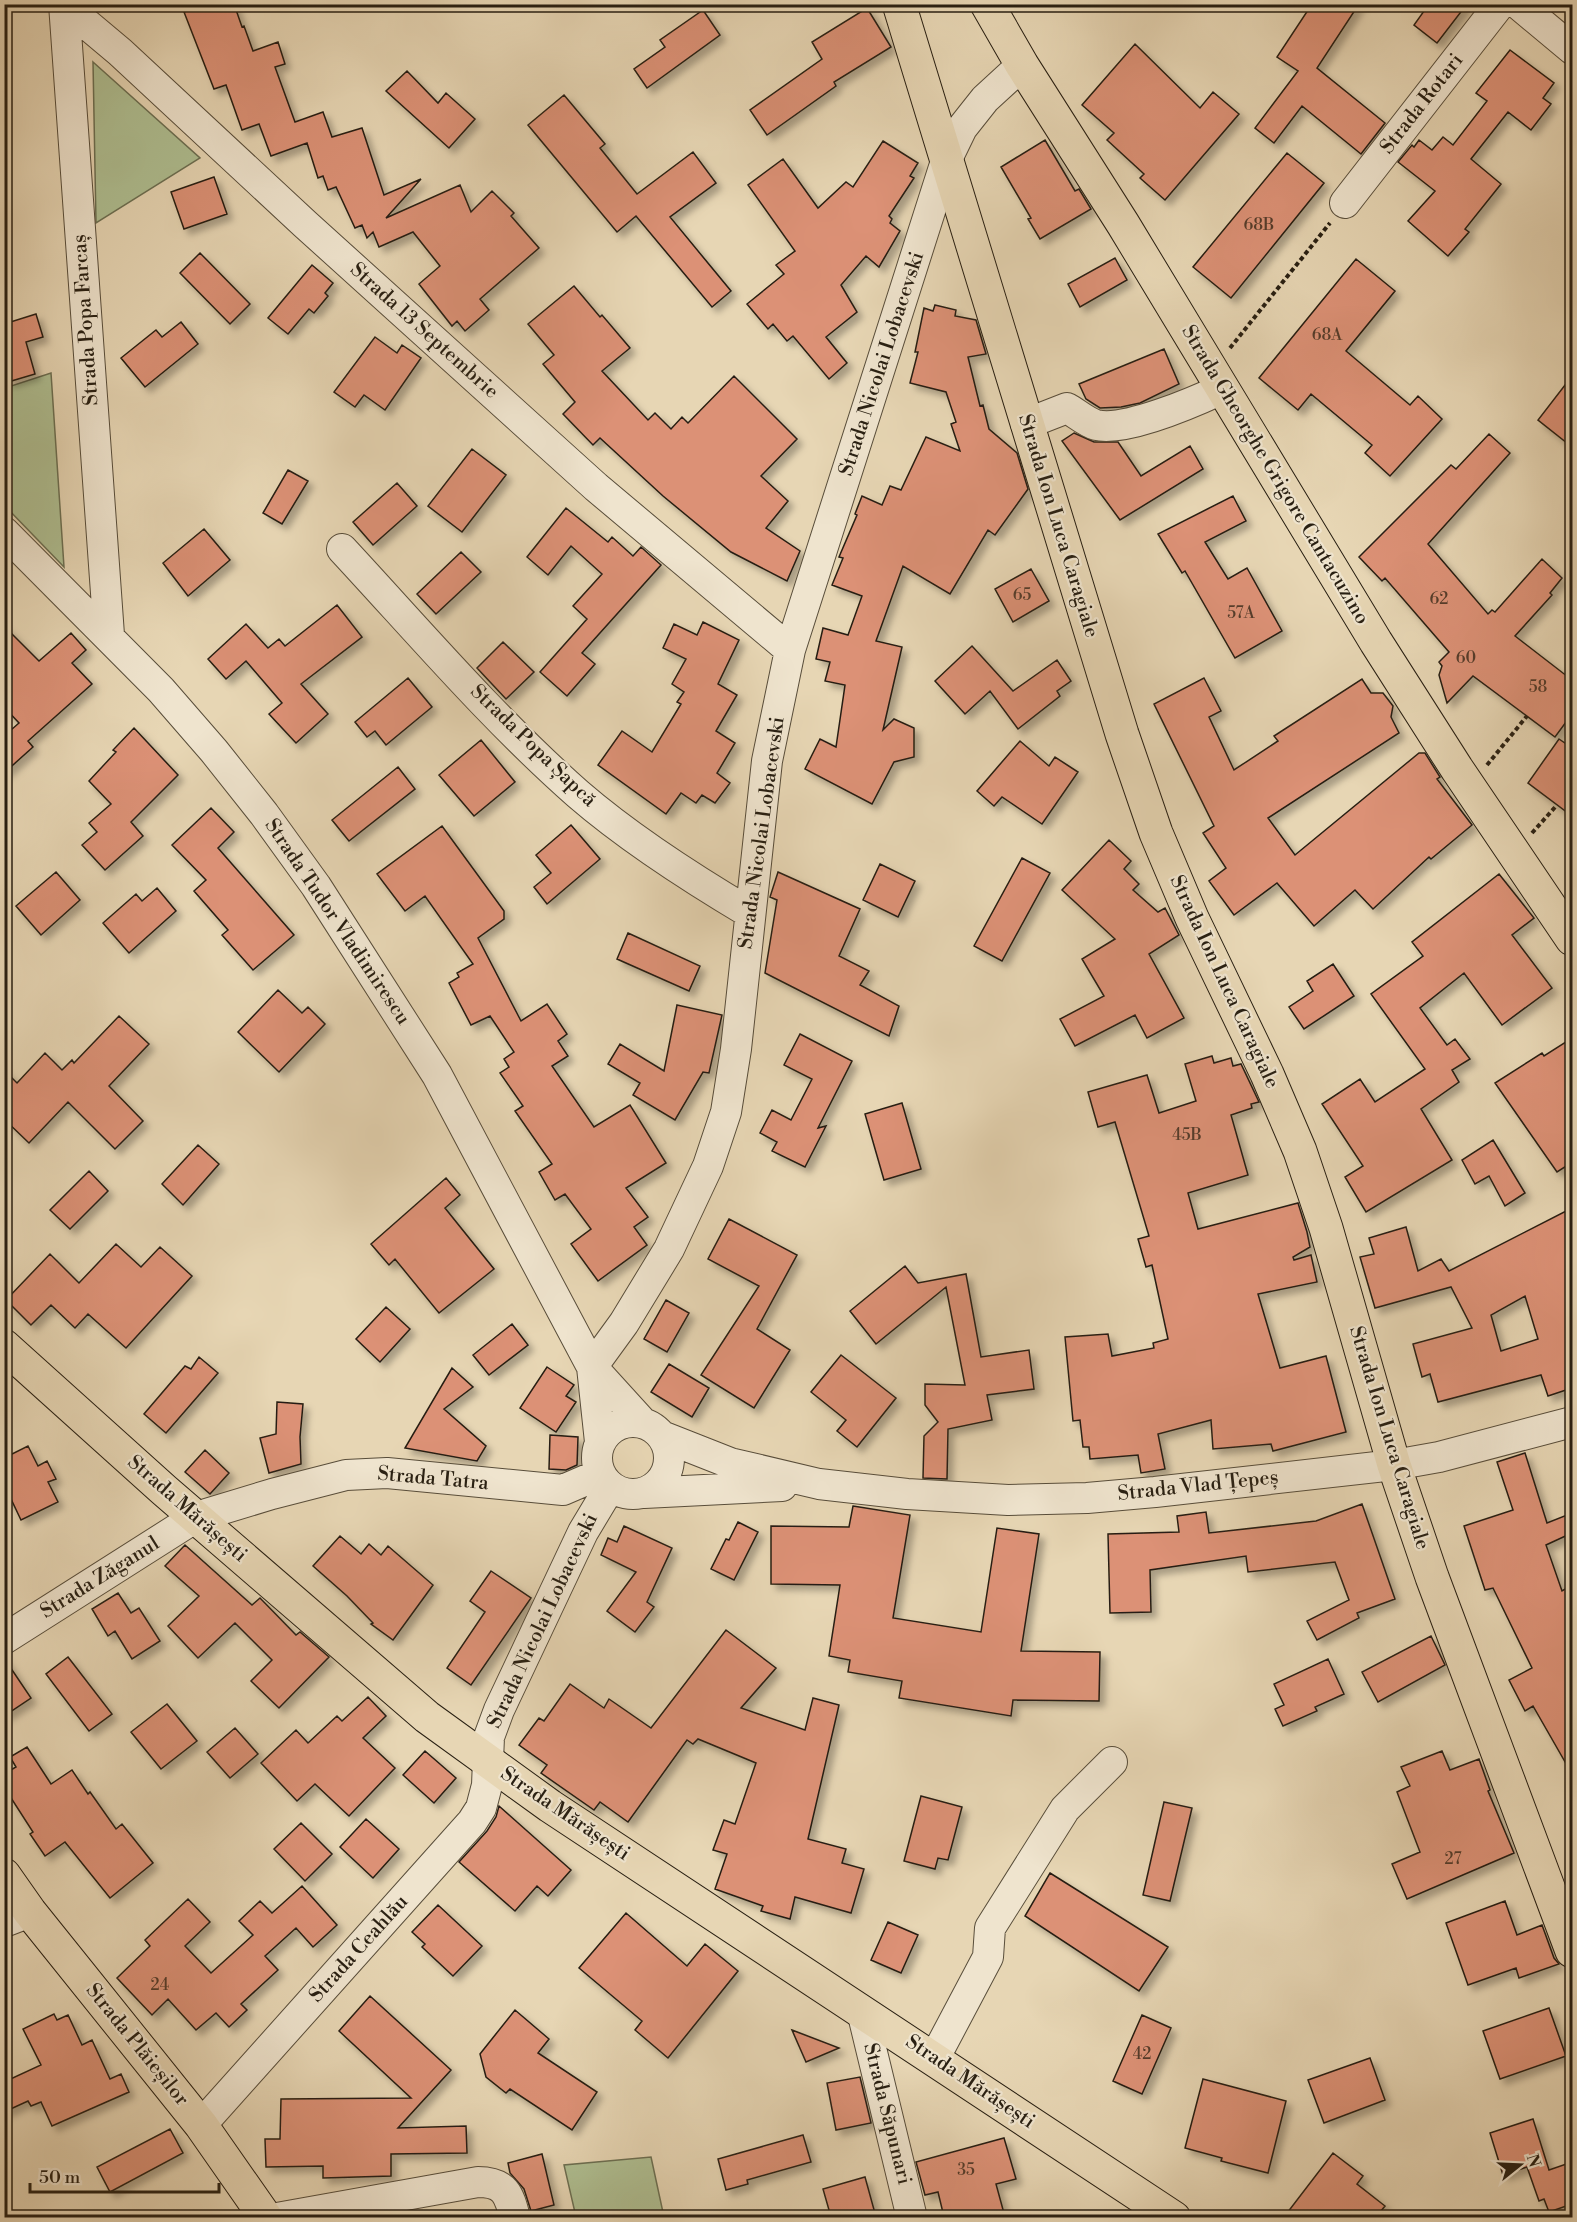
<svg xmlns="http://www.w3.org/2000/svg" width="1577" height="2222" font-family="'Libre Bodoni',serif">
  <style>
    .green { fill: #afbf92; stroke: #6c6f52; stroke-width: 1.5 }
    .building { fill: #dc9176; stroke: #281f12; stroke-width: 1.5; fill-rule: evenodd; filter: url(#shadow) }
    .lines { fill: none; stroke-linecap: round; stroke-linejoin: round }
    .minor-casing { stroke: #584d3a; stroke-width: 32 }
    .major-casing { stroke: #281f12; stroke-width: 35 }
    .path { stroke: #281f12; stroke-width: 4; stroke-dasharray: 4.5 3; stroke-linecap: butt }
    .minor { stroke: #efe4ce; stroke-width: 30 }
    .major { stroke: #e7d6b4; stroke-width: 33 }
    .labels { text-anchor: middle; dominant-baseline: central; stroke-width: 4.5; stroke-linejoin: round; paint-order: stroke }
    .number-label { font-size: 16px; fill: #553c2b }
    .street-label { font-size: 20px; fill: #281f12; stroke: #efe4ce }
  </style>
  <defs>
    <filter id="shadow"><feDropShadow dx="5.5" dy="5.5" stdDeviation="3" flood-color="#0004"/></filter>
  </defs>
  <rect width="100%" height="100%" fill="#e7d6b4"/>
  <filter id="stains"><feTurbulence type="fractalNoise" baseFrequency=".00333" numOctaves="4"/><feColorMatrix values="0 0 0 0 .2 0 0 0 0 .09 0 0 0 0 .02 0 0 0 .5 -.17"/></filter>
  <radialGradient id="worn" r=".72"><stop offset=".6" stop-color="#630" stop-opacity="0"/><stop offset="1" stop-color="#630" stop-opacity=".3"/></radialGradient>
  <path class="green" d="M93,62L200,158L96,223Z
    M51,373L64,567L5,506V388Z
    M651,2157L664,2217H576L564,2165Z"/>
  <path class="building" d="M206,4H234L242,27L244,26L253,51L278,42L285,64L275,67L295,122L323,112L332,137L362,128L384,195L421,179L386,218L460,185L471,212L492,191L514,213L511,216L539,248L480,299L489,310L465,331L457,321L452,326L419,284L440,266L413,232L379,247L373,232L367,238L362,225L355,228L336,187L328,190L323,176L318,178L307,143L271,156L259,124L242,130L226,85L214,89L184,12Z
    M1312,4H1359L1317,68L1385,123L1361,154L1302,106L1274,143L1255,128L1298,71L1277,57Z
    M1429,4H1467L1437,43L1414,25Z
    M867,8L891,47L834,82L836,86L767,135L750,110L822,59L812,42Z
    M703,10L720,35L647,88L634,69L665,47L660,40Z
    M1135,44L1200,108L1213,92L1239,114L1165,200L1140,178L1144,174L1107,140L1114,133L1082,105Z
    M1510,50L1554,83L1543,98L1551,104L1531,130L1508,112L1471,159L1501,184L1465,229L1469,232L1448,256L1408,221L1435,191L1398,162L1412,145L1414,147L1419,140L1432,150L1443,137L1453,145L1487,101L1476,93Z
    M407,71L438,103L446,93L475,119L449,148L386,91Z
    M564,95L605,144L600,148L637,194L693,152L716,183L670,217L731,291L712,307L636,216L617,232L528,125Z
    M1045,140L1075,191L1079,189L1091,209L1040,239L1028,219L1031,218L1001,167Z
    M883,141L918,163L910,176L914,178L889,216L892,219L890,223L900,231L879,267L866,256L841,285L857,312L826,337L847,363L829,379L793,336L787,341L773,324L768,329L747,304L784,274L776,265L795,251L748,185L783,159L818,208L846,182L853,187Z
    M1287,153L1324,183L1231,298L1193,267Z
    M214,177L227,214L184,229L171,192Z
    M200,253L250,304L230,324L180,273Z
    M1115,258L1127,280L1080,307L1068,284Z
    M1356,259L1395,291L1346,351L1410,405L1418,396L1442,419L1390,476L1365,453L1372,445L1311,394L1298,410L1259,378Z
    M312,265L333,283L325,293L328,296L314,313L309,309L288,334L268,318Z
    M574,286L600,317L602,315L630,348L602,371L648,420L655,413L671,429L682,417L688,423L734,376L797,439L761,476L788,501L766,528L800,551L787,581L731,552L663,496L600,438L593,445L563,414L575,402L543,364L554,355L528,324Z
    M935,305L956,310L955,316L976,320L986,354L968,357L980,406L983,405L989,429L1017,453L1028,489L995,535L988,530L950,594L903,566L876,641L902,647L883,730L894,719L914,728V757L894,762L872,804L805,769L820,739L836,747L845,685L825,681L830,662L816,659L823,628L848,635L862,596L832,585L843,558L839,557L857,515L855,514L862,496L882,505L890,486L901,490L926,437L960,451L951,424L956,422L946,392L910,383L918,352H915L924,308L933,311Z
    M36,314L43,337L26,342L35,374L8,382L4,370V324Z
    M181,322L198,344L145,387L121,358L156,330L162,337Z
    M375,337L397,353L402,345L421,358L385,410L364,395L355,407L334,392Z
    M1164,349L1179,384L1140,403L1121,407L1100,408L1086,399L1079,384Z
    M1572,376V447L1538,420Z
    M1074,433L1094,442H1118L1141,476L1190,446L1203,469L1120,520L1062,441Z
    M1489,434L1510,453L1428,544L1488,614L1492,610L1495,612L1542,559L1562,578L1550,593L1552,595L1515,636L1572,680V714L1555,737L1473,676L1447,703L1439,675L1442,666L1439,662L1449,652L1385,578L1382,581L1359,557L1451,465L1456,469Z
    M472,449L506,475L462,532L428,506Z
    M288,470L308,481L282,524L263,513Z
    M397,483L417,506L373,545L353,522Z
    M1233,496L1246,521L1205,542L1228,579L1247,568L1282,631L1235,658L1185,571L1182,573L1158,534Z
    M566,508L608,542L612,537L633,556L641,547L661,565L582,653L595,664L567,696L540,672L587,619L573,606L602,574L571,546L548,575L527,557Z
    M204,529L230,560L188,596L163,563Z
    M461,552L481,572L436,614L417,594Z
    M1031,569L1049,601L1013,622L995,589Z
    M337,605L362,637L301,684L328,714L296,743L269,714L282,703L246,661L226,679L208,659L246,624L268,648L279,639L285,646Z
    M703,622L739,640L718,684L737,695L716,731L735,743L717,773L730,783L715,803L702,795L696,803L681,793L666,814L598,765L622,731L652,752L681,704L677,702L684,692L672,684L686,659L663,648L674,624L697,635Z
    M4,626L39,661L71,633L86,650L72,663L92,684L28,741L33,747L4,773V736L19,723L4,707Z
    M503,642L534,672L506,699L477,668Z
    M972,646L1013,691L1057,660L1071,681L1057,691L1060,696L1018,729L990,691L965,714L935,681Z
    M408,678L432,707L386,745L375,731L367,737L355,722Z
    M1204,678L1221,711L1209,717L1234,770L1278,741L1274,736L1362,679L1371,693H1383L1393,706L1391,717L1399,733L1268,818L1295,855L1419,753H1425L1440,777L1437,779L1472,825L1431,859L1429,857L1373,909L1355,890L1314,926L1277,883L1234,915L1209,881L1226,868L1203,833L1214,826L1154,704Z
    M134,728L178,775L131,822L143,836L105,870L82,845L97,832L89,823L111,804L89,781L116,752L113,750Z
    M1559,739L1572,748V816L1528,783Z
    M481,740L515,782L474,816L439,775Z
    M1020,741L1049,766L1055,757L1078,772L1042,824L1002,797L994,806L977,791Z
    M398,767L415,789L349,841L332,820Z
    M211,808L234,832L218,848L294,935L253,970L222,935L228,930L194,891L206,880L172,845Z
    M571,825L600,859L547,904L534,887L551,873L536,855Z
    M442,826L504,911V919L478,938L521,1021L547,1004L567,1034L558,1041L568,1056L552,1066L594,1127L630,1105L666,1163L626,1188L648,1217L634,1227L647,1245L598,1281L571,1244L591,1229L565,1194L555,1200L539,1172L552,1164L515,1111L523,1106L500,1073L509,1067L504,1059L514,1052L490,1016L471,1025L449,983L459,977L457,973L473,964L425,896L405,911L377,874Z
    M1109,840L1131,861L1124,869L1139,884L1133,890L1158,912L1165,908L1179,935L1149,954L1184,1018L1147,1038L1135,1015L1075,1046L1060,1019L1104,996L1082,959L1115,939L1062,890Z
    M1022,858L1050,873L1002,961L974,946Z
    M880,864L915,881L898,917L863,900Z
    M56,872L80,900L41,935L16,906Z
    M778,872L860,909L839,956L869,971L860,985L899,1006L889,1036L765,973L777,900L770,897Z
    M1499,874L1534,918L1512,935L1552,988L1502,1025L1464,973L1420,1008L1447,1045L1455,1039L1470,1059L1452,1070L1459,1082L1421,1109L1452,1160L1366,1212L1345,1177L1363,1166L1322,1104L1360,1079L1375,1102L1425,1069L1371,994L1423,956L1412,942Z
    M157,888L176,911L129,953L103,923L136,894L142,901Z
    M628,933L700,966L689,991L617,959Z
    M1333,964L1354,996L1304,1029L1289,1007L1313,991L1307,981Z
    M278,990L302,1013L308,1007L325,1024L279,1072L238,1032Z
    M677,1005L722,1015L709,1073L703,1072L675,1120L633,1095L640,1083L608,1064L620,1044L664,1071Z
    M119,1016L149,1044L109,1086L143,1121L115,1149L68,1102L29,1143L4,1119V1070L17,1083L45,1053L62,1070L72,1060L74,1063Z
    M800,1034L852,1061L818,1128L826,1126L805,1167L772,1151L777,1142L760,1133L772,1110L791,1120L812,1079L784,1065Z
    M1572,1038V1158L1568,1165L1557,1172L1495,1083L1542,1053L1544,1056Z
    M1212,1056L1214,1063L1231,1058L1233,1066L1241,1064L1259,1102L1251,1104L1252,1108L1231,1115L1248,1175L1188,1193L1198,1229L1298,1203L1307,1232L1310,1247L1293,1257L1294,1260L1311,1255L1317,1282L1258,1294L1280,1368L1326,1356L1346,1432L1273,1451L1271,1444L1213,1449L1211,1420L1158,1434L1165,1469L1141,1473L1138,1455L1090,1459L1089,1447H1083L1080,1420L1073,1421L1065,1337L1108,1334L1112,1356L1154,1348L1153,1343L1168,1339L1152,1265L1146,1267L1138,1239L1149,1236L1115,1122L1098,1127L1088,1092L1147,1075L1159,1113L1196,1101L1185,1064Z
    M902,1103L921,1169L884,1180L865,1114Z
    M1493,1140L1525,1193L1505,1206L1489,1176L1475,1184L1462,1160Z
    M198,1145L219,1164L183,1205L162,1184Z
    M89,1171L108,1191L70,1229L50,1210Z
    M446,1178L460,1195L445,1208L494,1269L439,1313L395,1259L389,1265L371,1244Z
    M1572,1208V1263L1566,1266L1572,1282V1388L1548,1396L1541,1375L1438,1402L1430,1374L1422,1377L1413,1344L1472,1328L1451,1287L1375,1308L1360,1257L1374,1254L1369,1238L1406,1227L1418,1271L1441,1259L1449,1271ZM1525,1296L1538,1339L1501,1351L1491,1315Z
    M729,1219L797,1255L757,1329L790,1350L754,1408L701,1375L759,1286L708,1259Z
    M116,1244L141,1267L160,1247L192,1276L126,1348L88,1314L75,1328L51,1305L31,1325L6,1300L50,1254L79,1283Z
    M905,1266L918,1283L966,1274L981,1357L1029,1350L1034,1389L987,1395L992,1420L948,1429L947,1479L923,1478L924,1436L938,1422L925,1405V1384L965,1385L946,1287L876,1344L850,1311Z
    M666,1300L689,1313L667,1352L644,1339Z
    M386,1307L410,1329L380,1362L356,1339Z
    M512,1324L528,1345L489,1375L473,1355Z
    M841,1355L896,1398L857,1447L837,1431L846,1420L811,1392Z
    M199,1357L218,1373L166,1433L144,1414L185,1366L191,1369Z
    M669,1364L709,1388L692,1417L651,1392Z
    M547,1367L574,1385L566,1396L576,1402L556,1432L520,1408Z
    M452,1368L473,1387L444,1409L486,1446L477,1461L405,1448Z
    M277,1402L303,1404L300,1437L301,1464L269,1473L260,1438L276,1434Z
    M550,1435L578,1437L577,1465L566,1470L549,1469Z
    M28,1446L38,1466L47,1461L56,1479L48,1482L58,1502L21,1520L11,1499L4,1502V1458Z
    M205,1450L229,1473L210,1494L185,1472Z
    M1525,1453L1547,1523L1572,1513V1533L1546,1545L1562,1591L1572,1585V1774L1533,1706L1525,1711L1509,1680L1532,1668L1493,1588L1485,1590L1464,1526L1513,1510L1497,1462Z
    M1362,1504L1395,1599L1357,1613L1359,1618L1317,1640L1307,1621L1349,1600L1335,1562L1248,1572L1246,1556L1150,1570L1151,1612L1110,1613L1108,1534L1179,1532L1177,1516L1206,1512L1209,1533L1316,1521Z
    M853,1506L910,1515L893,1618L981,1632L997,1528L1039,1534L1021,1651L1100,1652L1099,1701L1013,1700L1011,1716L899,1698L902,1681L848,1672L850,1660L829,1656L840,1585L771,1584V1526L849,1527Z
    M738,1522L758,1532L734,1580L711,1569L726,1539L729,1540Z
    M624,1526L672,1548L647,1602L654,1607L635,1632L607,1611L636,1572L601,1555L608,1538L617,1542Z
    M340,1536L361,1554L369,1544L381,1555L388,1546L433,1585L393,1640L371,1624L373,1623L347,1596L313,1566Z
    M185,1545L252,1605L260,1598L296,1635L300,1632L329,1657L279,1708L251,1681L272,1660L235,1623L198,1658L168,1626L199,1596L165,1566Z
    M491,1571L531,1598L471,1685L447,1668L485,1612L470,1601Z
    M118,1593L131,1613L139,1608L160,1641L132,1659L115,1631L108,1636L92,1609Z
    M726,1630L776,1668L741,1708L805,1730L813,1698L839,1705L808,1839L846,1849L842,1863L864,1869L851,1913L795,1897L790,1919L761,1911L763,1906L715,1889L727,1854L713,1850L724,1820L735,1824L756,1763L698,1739L693,1744L687,1740L628,1822L600,1802L594,1810L541,1773L547,1765L519,1745L539,1718L544,1721L570,1684L604,1708L609,1699L651,1728Z
    M1431,1636L1445,1665L1378,1702L1362,1672Z
    M68,1657L112,1714L89,1731L46,1674Z
    M4,1658L31,1698L4,1716Z
    M1328,1659L1344,1694L1315,1707L1317,1711L1283,1726L1275,1709L1284,1705L1274,1684Z
    M368,1697L386,1716L363,1738L395,1768L349,1816L315,1784L297,1801L261,1763L296,1730L308,1743L337,1716L342,1721Z
    M167,1704L197,1741L161,1769L131,1732Z
    M235,1728L258,1754L230,1778L207,1752Z
    M27,1747L51,1784L72,1770L88,1794L90,1792L116,1829L122,1824L153,1863L110,1898L65,1842L45,1856L30,1834L33,1832L4,1787V1774L16,1767L10,1757Z
    M425,1751L456,1778L434,1803L403,1775Z
    M1442,1751L1450,1770L1479,1759L1490,1790L1488,1791L1514,1853L1407,1899L1392,1864L1420,1852L1397,1792L1410,1786L1401,1767Z
    M921,1796L962,1807L948,1860L938,1858L935,1869L904,1861Z
    M1164,1802L1192,1808L1170,1901L1143,1895Z
    M499,1806L571,1870L548,1896L537,1886L515,1911L459,1862L487,1831L496,1817Z
    M366,1819L399,1849L373,1878L340,1847Z
    M301,1823L332,1854L305,1881L274,1849Z
    M1050,1873L1168,1947L1139,1991L1025,1916Z
    M302,1886L337,1925L313,1947L296,1928L265,1956L278,1970L241,2004L247,2010L229,2027L216,2013L196,2030L168,1999L152,2015L117,1978L150,1946L145,1940L188,1899L210,1922L185,1946L211,1973L253,1935L239,1921L260,1901L272,1913Z
    M1505,1901L1517,1935L1542,1925L1554,1958L1559,1964L1519,1978L1516,1968L1468,1985L1446,1923Z
    M438,1905L482,1946L453,1976L422,1947L425,1944L412,1932Z
    M626,1913L687,1966L705,1944L738,1971L668,2058L635,2030L642,2021L579,1968Z
    M888,1922L918,1935L901,1973L871,1960Z
    M370,1996L451,2070L398,2128L466,2126L467,2153L391,2154V2176L323,2178V2166L266,2167L265,2139H280L281,2099L411,2098L339,2031Z
    M1549,2008L1566,2056L1500,2079L1483,2031Z
    M515,2010L549,2039L538,2053L597,2092L572,2130L510,2089L506,2093L486,2077L480,2054Z
    M54,2014L57,2020L68,2015L82,2045L92,2040L110,2079L121,2074L129,2092L52,2126L41,2102L31,2106L28,2101L4,2112V2082L41,2065L23,2029Z
    M1142,2015L1171,2028L1142,2094L1113,2081Z
    M792,2030L839,2048L806,2062Z
    M1370,2058L1385,2100L1324,2123L1308,2080Z
    M860,2077L871,2123L836,2130L827,2083Z
    M1203,2079L1286,2101L1268,2173L1221,2161L1222,2158L1185,2148Z
    M1533,2119L1549,2170L1572,2162V2204L1549,2212L1544,2199L1539,2201L1527,2167L1503,2175L1490,2133Z
    M170,2129L183,2153L110,2192L97,2167Z
    M803,2135L811,2162L747,2180L748,2184L726,2190L718,2159Z
    M1004,2138L1016,2179L996,2184L1005,2217H944L938,2192L925,2195L916,2162Z
    M1333,2153L1363,2176L1357,2184L1385,2206L1376,2217H1284Z
    M542,2154L554,2205L531,2211L524,2189L510,2173L508,2163Z
    M865,2177L876,2217H831L823,2189Z"/>
  <g class="lines">
    <defs>
      <path id="minor" d="M64,4L109,635
        M1518,4L1572,49
        M64,5L120,52L305,224L596,487L790,650
        M1345,203L1500,4
        M1026,424L1067,408C1076,413 1086,422 1096,425C1125,432 1194,402 1222,389
        M4,532L161,690L214,751L264,814L316,886L437,1075L592,1367L642,1422
        M342,549C419,632 493,719 578,794C630,839 691,878 750,913
        M592,1367L624,1323L669,1249L708,1166L726,1112L736,1049L767,761L790,650L946,161L962,128L985,99L1022,65
        M592,1367L600,1442
        M597 1458a36 36 0 1 1 72 0a36 36 0 1 1-72 0Z
        M664,1437L730,1463L819,1484L907,1494L1008,1500L1087,1498L1155,1492L1394,1465L1439,1457L1572,1422
        M644,1493L782,1486
        M4,1639L196,1517L272,1494L346,1475L387,1473L563,1490L600,1474
        M4,1922L30,1912
        M862,2011L912,2218
        M934,2059L988,1957L990,1928L1065,1809L1112,1762
        M201,2125L472,1822L481,1808L487,1785L489,1737L499,1710L583,1532L610,1487
        M277,2218L478,2182C505,2182 509,2194 515,2218"/>
      <path id="major" d="M899,4L1122,734L1156,833L1192,918L1267,1074L1300,1151L1326,1228L1394,1465L1432,1577L1572,1951
        M987,4L1022,65L1123,224L1376,642L1457,769L1572,939
        M4,1346L164,1490L427,1717L550,1806L1174,2218
        M4,1875L30,1912L201,2125L266,2218"/>
    </defs>
    <use href="#minor" class="minor-casing"/>
    <use href="#major" class="major-casing"/>
    <path class="path" d="M1230,348L1330,223
      M1487,765L1527,716
      M1532,833L1557,805"/>
    <use href="#minor" class="minor"/>
    <use href="#major" class="major"/>
  </g>
  <g class="labels">
    <g class="number-label">
      <text x="1259" y="225">68B</text>
      <text x="1327" y="335">68A</text>
      <text x="1022" y="595">65</text>
      <text x="1439" y="599">62</text>
      <text x="1241" y="613">57A</text>
      <text x="1466" y="658">60</text>
      <text x="1538" y="687">58</text>
      <text x="1187" y="1135">45B</text>
      <text x="1453" y="1859">27</text>
      <text x="160" y="1985">24</text>
      <text x="1142" y="2054">42</text>
      <text x="966" y="2170">35</text>
    </g>
    <g class="street-label">
      <text transform="translate(1422 104) rotate(-52)">Strada Rotari</text>
      <text transform="translate(86 320) rotate(-94)">Strada Popa Farcaș</text>
      <text transform="translate(424 331) rotate(42)">Strada 13 Septembrie</text>
      <text transform="translate(882 364) rotate(-72)">Strada Nicolai Lobacevski</text>
      <text transform="translate(1275 475) rotate(59)">Strada Gheorghe Grigore Cantacuzino</text>
      <text transform="translate(1058 526) rotate(73)">Strada Ion Luca Caragiale</text>
      <text transform="translate(533 746) rotate(44)">Strada Popa Șapcă</text>
      <text transform="translate(762 833) rotate(-82)">Strada Nicolai Lobacevski</text>
      <text transform="translate(337 922) rotate(56)">Strada Tudor Vladimirescu</text>
      <text transform="translate(1224 982) rotate(65)">Strada Ion Luca Caragiale</text>
      <text transform="translate(1389 1438) rotate(73)">Strada Ion Luca Caragiale</text>
      <text transform="translate(433 1479) rotate(5)">Strada Tatra</text>
      <text transform="translate(1198 1486) rotate(-6)">Strada Vlad Țepeș</text>
      <text transform="translate(187 1509) rotate(41)">Strada Mărășești</text>
      <text transform="translate(100 1578) rotate(-32)">Strada Zăganul</text>
      <text transform="translate(543 1621) rotate(-65)">Strada Nicolai Lobacevski</text>
      <text transform="translate(565 1814) rotate(34)">Strada Mărășești</text>
      <text transform="translate(359 1949) rotate(-48)">Strada Ceahlău</text>
      <text transform="translate(137 2045) rotate(51)">Strada Plăieșilor</text>
      <text transform="translate(970 2082) rotate(34)">Strada Mărășești</text>
      <text transform="translate(887 2114) rotate(76)">Strada Săpunari</text>
    </g>
  </g>
  <rect width="1577" height="2222" fill="none" stroke="#e7d6b4" stroke-width="24"/>
  <rect x="6" y="6" width="1565" height="2210" fill="none" stroke="#281f12" stroke-width="3"/>
  <rect x="12" y="12" width="1553" height="2198" fill="none" stroke="#281f12" stroke-width="1.5"/>
  <g transform="translate(1520 2165) rotate(72)" stroke="#efe4ce" stroke-width="4.5" paint-order="stroke">
  <path d="M0-4.5L10 22L0 15L-10 22Z" fill="#281f12"/>
  <text y="-9" font-size="16" font-weight="bold" text-anchor="middle" fill="#281f12">N</text>
  </g>
  <path d="M30 2183v9h189v-9" fill="none" stroke="#281f12" stroke-width="3"/>
  <text x="39" y="2183" font-size="18" fill="#281f12" stroke="#efe4ce" stroke-width="4.5" paint-order="stroke">50 m</text>
  <rect width="100%" height="100%" filter="url(#stains)"/>
  <rect width="100%" height="100%" fill="url(#worn)"/>
</svg>
